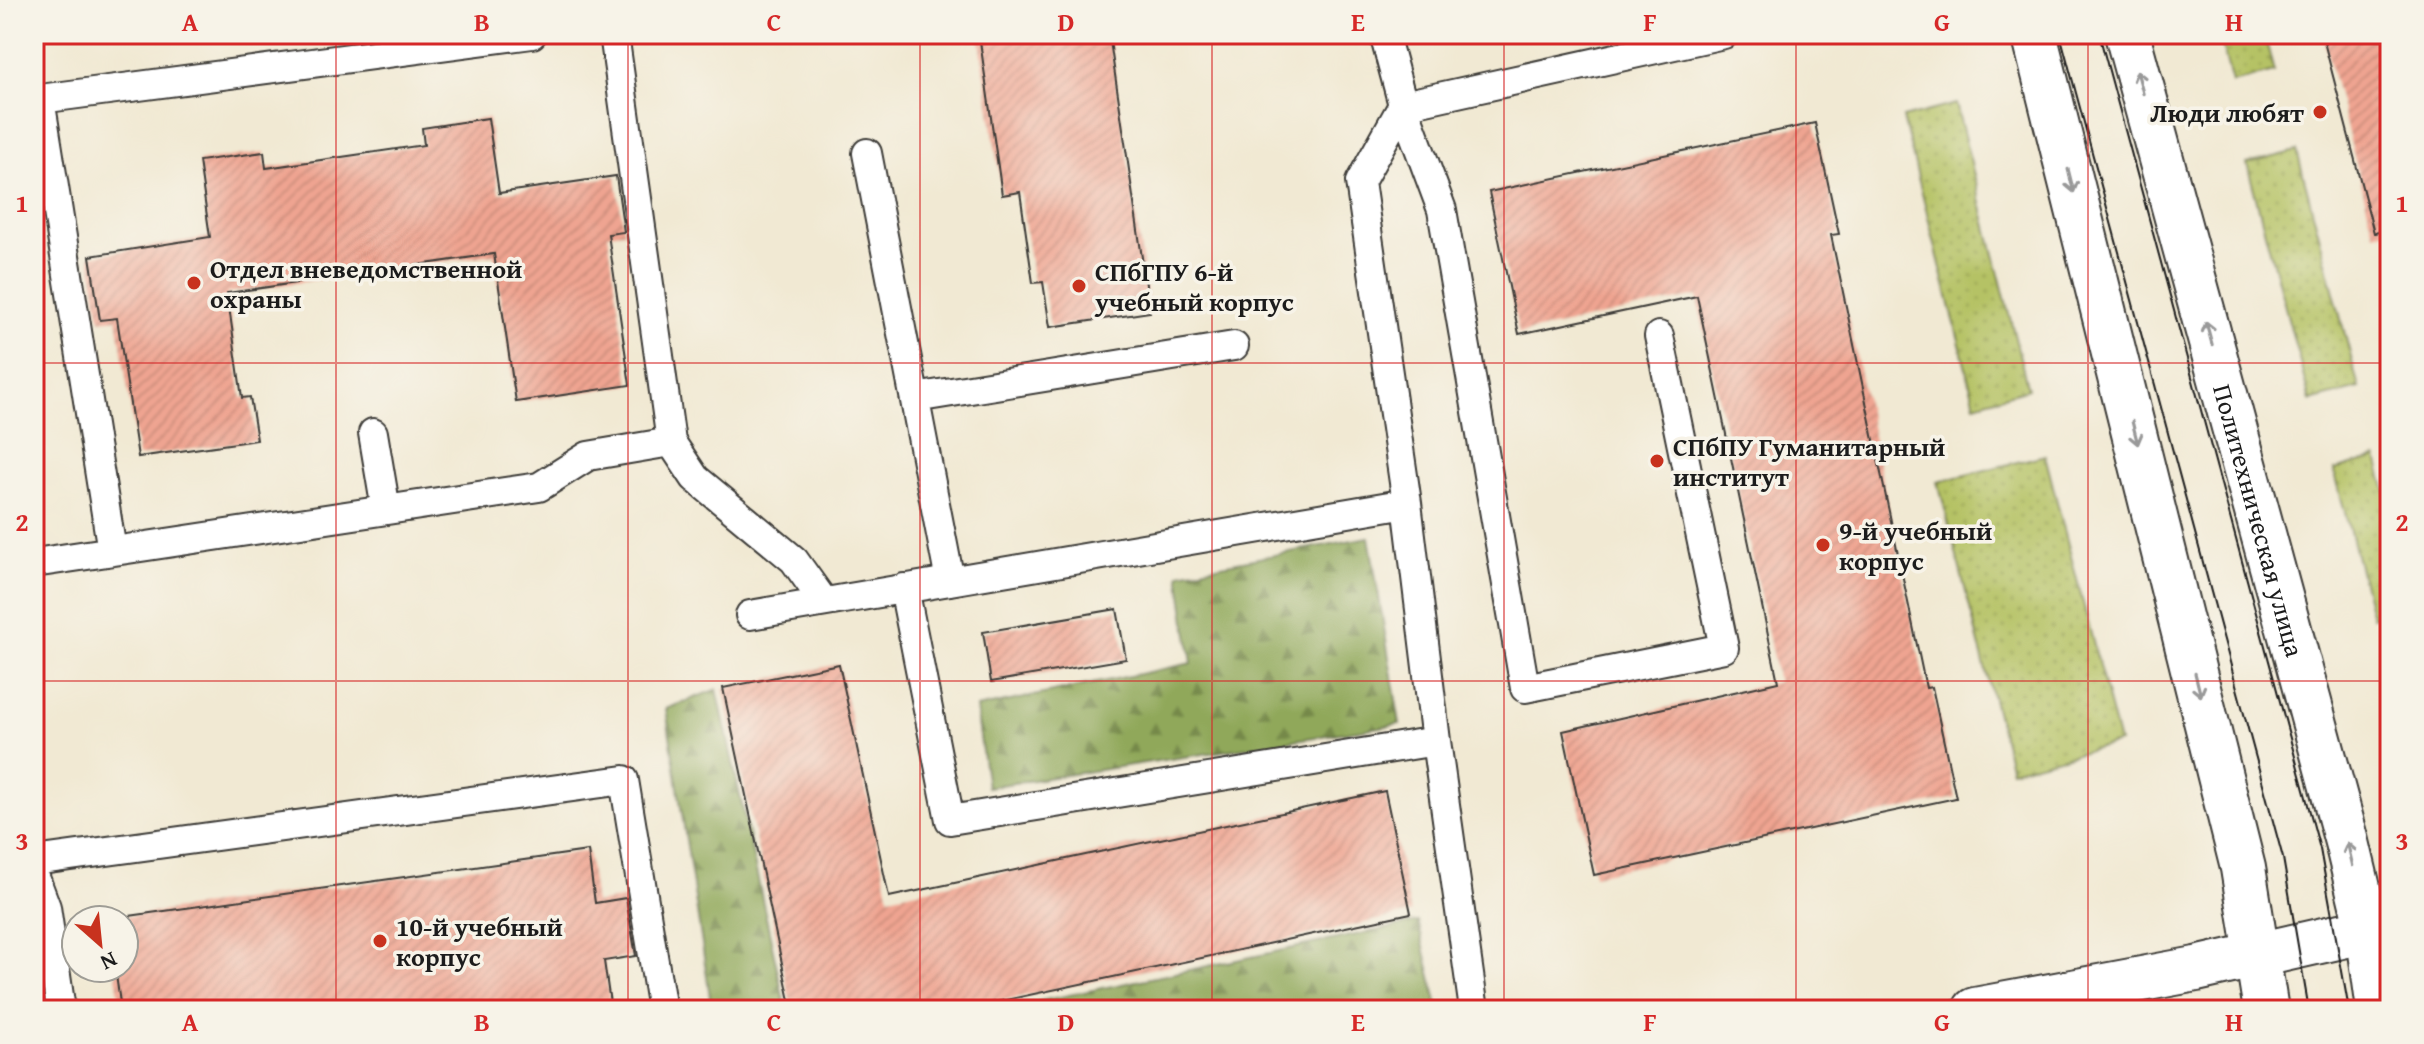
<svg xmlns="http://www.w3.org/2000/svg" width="2424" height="1044" font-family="'Gentium Book Plus',serif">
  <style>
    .grass { fill: url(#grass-dots); stroke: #686f40; stroke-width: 2 }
    .forest { fill: url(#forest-firs); stroke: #56623b; stroke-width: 2 }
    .building { fill: url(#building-hatch) }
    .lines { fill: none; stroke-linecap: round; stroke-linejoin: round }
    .service-casing { stroke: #3c3b37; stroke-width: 32 }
    .minor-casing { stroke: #3c3b37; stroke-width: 48 }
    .secondary-casing { stroke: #3c3b37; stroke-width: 48 }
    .service { stroke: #fff; stroke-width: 28 }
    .minor { stroke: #fff; stroke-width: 44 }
    .secondary { stroke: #fff; stroke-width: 44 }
    .tram { stroke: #1c1c1c; stroke-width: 2 }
    .oneway { stroke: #999 }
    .grid { fill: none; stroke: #d62828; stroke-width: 2; stroke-opacity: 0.55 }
    .poi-dot { fill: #c8321e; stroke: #f7f3e8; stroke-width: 3 }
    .labels { text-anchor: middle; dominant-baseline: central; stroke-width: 7; stroke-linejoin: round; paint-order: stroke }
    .poi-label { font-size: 26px; font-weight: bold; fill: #1c1c1c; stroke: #f7f3e8; text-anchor: start }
    .street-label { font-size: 26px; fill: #1c1c1c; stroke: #f7f3e8 }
    .neatline { fill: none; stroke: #d62828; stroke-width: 3 }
    .grid-label { font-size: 26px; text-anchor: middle; font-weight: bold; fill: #d62828 }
  </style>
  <defs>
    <pattern id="grass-dots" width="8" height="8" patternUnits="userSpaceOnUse" patternTransform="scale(2)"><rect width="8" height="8" fill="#b5c265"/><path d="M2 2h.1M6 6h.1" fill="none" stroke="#9ba657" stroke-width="1.8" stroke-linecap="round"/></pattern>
    <pattern id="forest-firs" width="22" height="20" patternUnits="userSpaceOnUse" patternTransform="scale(2)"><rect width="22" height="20" fill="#90a85a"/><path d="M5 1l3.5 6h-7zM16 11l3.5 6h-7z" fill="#75884a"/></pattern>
    <pattern id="building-hatch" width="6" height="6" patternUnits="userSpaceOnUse" patternTransform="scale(2)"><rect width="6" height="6" fill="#efa491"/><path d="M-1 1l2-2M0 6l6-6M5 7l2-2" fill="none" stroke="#cc8d7c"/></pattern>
  </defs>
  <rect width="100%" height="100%" fill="#f7f3e8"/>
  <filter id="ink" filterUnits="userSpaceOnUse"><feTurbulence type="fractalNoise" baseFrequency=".0125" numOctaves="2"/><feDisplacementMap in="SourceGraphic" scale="16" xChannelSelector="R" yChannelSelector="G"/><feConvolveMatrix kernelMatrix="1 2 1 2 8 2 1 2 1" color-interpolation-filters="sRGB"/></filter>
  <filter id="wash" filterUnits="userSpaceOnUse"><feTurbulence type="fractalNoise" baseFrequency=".006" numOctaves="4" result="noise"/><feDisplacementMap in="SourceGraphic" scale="32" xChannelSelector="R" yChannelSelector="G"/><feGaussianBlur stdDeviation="1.8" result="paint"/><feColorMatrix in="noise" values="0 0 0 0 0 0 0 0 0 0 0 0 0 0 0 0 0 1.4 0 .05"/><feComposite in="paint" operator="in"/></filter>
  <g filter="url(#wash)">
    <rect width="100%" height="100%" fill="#f1e9d3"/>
    <path class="grass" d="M2219,34H2264L2274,72L2232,83Z
      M1956,104L2028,389L1975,404L1903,118Z
      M2297,151L2359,388L2310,401L2247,164Z
      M2045,455L2119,743L2011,770L1938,482Z
      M2377,458L2390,507V612L2372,617L2334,470Z"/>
    <path class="forest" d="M1369,537L1400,724L987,787L976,708L1192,663L1179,573Z
      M717,689L786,1010H712L666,709Z
      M1418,922L1439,1010H997Z"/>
    <g id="blocks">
      <path class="building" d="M979,34H1109L1150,312L1050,327L1043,282L1033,283L1020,192L1002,195Z
        M2322,34H2390V230L2374,233Z
        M488,118L499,193L616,176L624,232L608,234L630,385L516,402L494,254L227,293L242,398L250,397L257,440L138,457L117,318L100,320L90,256L210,237L199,161L264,152L266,168L424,145L422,128Z
        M1815,123L1839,234L1831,235L1926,688L1932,687L1956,798L1594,875L1563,731L1778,682L1697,296L1519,334L1489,192Z
        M1117,609L1126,659L991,682L983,632Z
        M839,664L889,897L1385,791L1411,913L959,1010H792L723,688Z
        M588,851L595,903L626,898L636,956L604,961L611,1010H121L115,968H124V920L108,919Z"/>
    </g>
  </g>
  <g filter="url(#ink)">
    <use href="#blocks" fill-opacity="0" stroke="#3c3b37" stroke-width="2"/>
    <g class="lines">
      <defs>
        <path id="service" d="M614,34L671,442L695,478L794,560L824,602
          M1384,34L1403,105L1442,210L1525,688L1724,648L1659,336
          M867,153L950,581
          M915,398L1234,346
          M373,433L386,510
          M112,551L40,99L532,34
          M34,563L539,487L588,456L671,442
          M904,588L950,820L1436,741
          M750,615L1407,503
          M34,861L624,780L662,1010
          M34,875L46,907L61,1010
          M1474,1010L1436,741L1407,503L1360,182L1403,105L1724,34"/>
        <path id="minor" d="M1975,1010L2196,969L2390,925"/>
        <g id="secondary">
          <path d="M2034,34L2243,868L2266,1010"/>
          <path id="s1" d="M2127,34L2347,842L2368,930L2379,1010"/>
        </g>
      </defs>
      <use href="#service" class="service-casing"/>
      <use href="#minor" class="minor-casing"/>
      <use href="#secondary" class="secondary-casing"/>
      <use href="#service" class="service"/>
      <use href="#minor" class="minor"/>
      <use href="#secondary" class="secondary"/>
      <path class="tram" d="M2060,34L2283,858L2309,1010
        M2099,34L2320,849L2349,1010"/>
    </g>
    <defs><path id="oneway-shaft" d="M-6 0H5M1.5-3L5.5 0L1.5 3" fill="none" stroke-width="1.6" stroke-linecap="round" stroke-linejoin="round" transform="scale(2)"/></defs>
    <g class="oneway">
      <use href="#oneway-shaft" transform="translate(2140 82) rotate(-105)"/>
      <use href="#oneway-shaft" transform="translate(2071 181) rotate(76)"/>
      <use href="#oneway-shaft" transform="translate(2209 333) rotate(-105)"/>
      <use href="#oneway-shaft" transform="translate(2135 433) rotate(76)"/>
      <use href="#oneway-shaft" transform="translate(2198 685) rotate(76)"/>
      <use href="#oneway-shaft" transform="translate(2350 854) rotate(-103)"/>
    </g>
  </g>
  <path class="grid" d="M336,34V1010M628,34V1010M920,34V1010M1212,34V1010M1504,34V1010M1796,34V1010M2088,34V1010M34,363H2390M34,681H2390"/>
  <g class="poi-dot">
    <circle cx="2320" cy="112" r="8"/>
    <circle cx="194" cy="283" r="8"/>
    <circle cx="1079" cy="286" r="8"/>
    <circle cx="1657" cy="461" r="8"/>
    <circle cx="1823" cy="545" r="8"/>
    <circle cx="380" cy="941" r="8"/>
  </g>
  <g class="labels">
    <g class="poi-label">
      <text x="2304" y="112" text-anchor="end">Люди любят</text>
      <text x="210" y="268">Отдел вневедомственной<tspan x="210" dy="30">охраны</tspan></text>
      <text x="1095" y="271">СПбГПУ 6-й<tspan x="1095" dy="30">учебный корпус</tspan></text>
      <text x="1673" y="446">СПбПУ Гуманитарный<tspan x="1673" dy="30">институт</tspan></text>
      <text x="1839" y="530">9-й учебный<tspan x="1839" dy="30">корпус</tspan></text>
      <text x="396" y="926">10-й учебный<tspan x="396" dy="30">корпус</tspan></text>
    </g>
    <g class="street-label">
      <text stroke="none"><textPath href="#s1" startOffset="504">Политехническая улица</textPath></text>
    </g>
  </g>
  <rect width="2424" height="1044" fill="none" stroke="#f7f3e8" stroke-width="88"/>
  <g transform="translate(100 944) rotate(153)"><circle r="38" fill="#f7f3e8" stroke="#9f9d96" stroke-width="2"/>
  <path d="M0-6L14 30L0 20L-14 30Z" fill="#c8321e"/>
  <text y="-12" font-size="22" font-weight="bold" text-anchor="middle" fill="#1c1c1c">N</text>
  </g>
  <rect x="44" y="44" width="2336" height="956" class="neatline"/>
  <g class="grid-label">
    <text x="190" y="31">A</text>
    <text x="482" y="31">B</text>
    <text x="774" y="31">C</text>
    <text x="1066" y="31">D</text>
    <text x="1358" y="31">E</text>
    <text x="1650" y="31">F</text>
    <text x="1942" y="31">G</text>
    <text x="2234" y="31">H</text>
    <text x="22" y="212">1</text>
    <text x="2402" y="212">1</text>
    <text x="22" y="531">2</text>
    <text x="2402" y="531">2</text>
    <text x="22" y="850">3</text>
    <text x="2402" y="850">3</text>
    <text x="190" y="1031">A</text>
    <text x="482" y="1031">B</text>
    <text x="774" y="1031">C</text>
    <text x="1066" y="1031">D</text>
    <text x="1358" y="1031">E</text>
    <text x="1650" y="1031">F</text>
    <text x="1942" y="1031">G</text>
    <text x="2234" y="1031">H</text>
  </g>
</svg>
